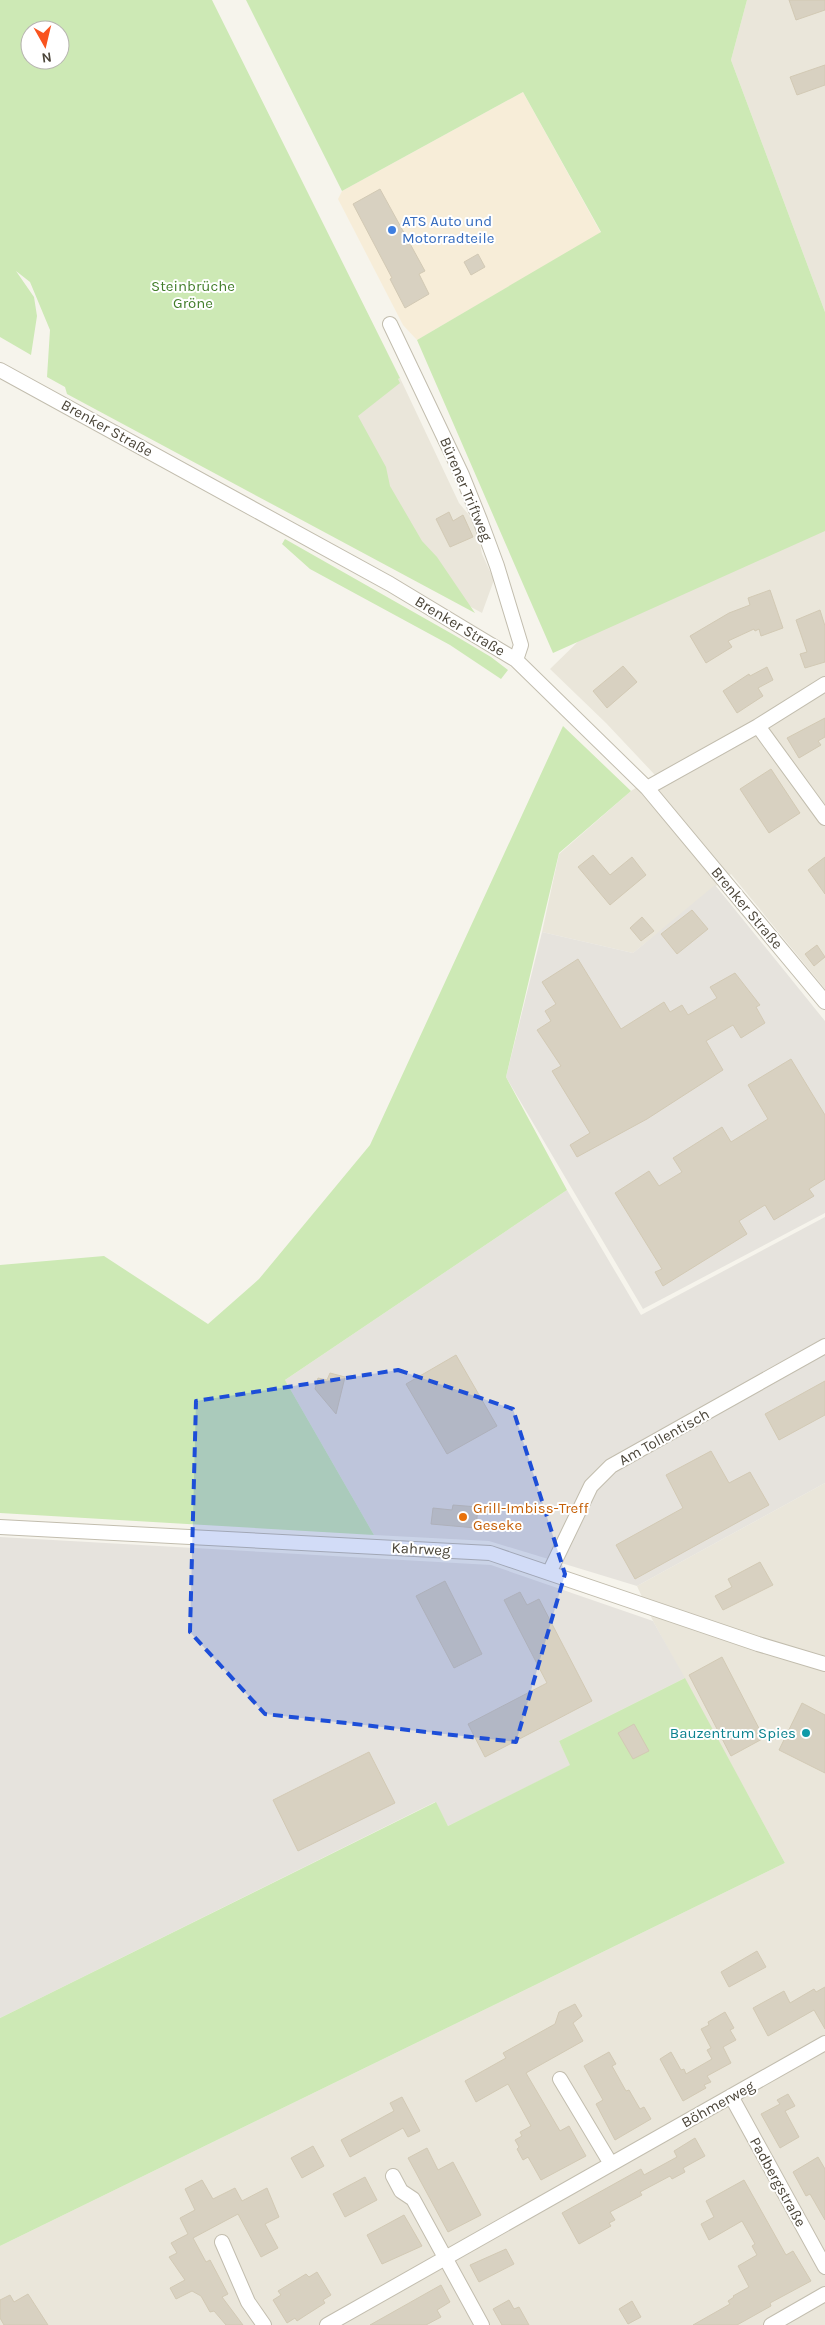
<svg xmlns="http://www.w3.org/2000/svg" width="825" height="2325" font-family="Karla,sans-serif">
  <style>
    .residential { fill: #eae6da }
    .commercial { fill: #f7edd8 }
    .industrial { fill: #e6e3dd }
    .green { fill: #cde9b5; fill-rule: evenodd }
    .building { fill: #d8d1c1; stroke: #d2c9b4 }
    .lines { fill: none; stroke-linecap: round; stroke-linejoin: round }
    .street-casing { stroke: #c2bdae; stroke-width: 16 }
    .street { stroke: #fff; stroke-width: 14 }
    .marked { fill: #1d4ed8; fill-opacity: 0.2; stroke: #1d4ed8; stroke-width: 4; stroke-dasharray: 10 6; stroke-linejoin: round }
    .shop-dot { fill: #3f7fe0; stroke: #fff; stroke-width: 2 }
    .food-dot { fill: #e8710a; stroke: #fff; stroke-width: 2 }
    .culture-dot { fill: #0f9aa8; stroke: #fff; stroke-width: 2 }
    .labels { text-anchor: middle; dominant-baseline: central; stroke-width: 4; stroke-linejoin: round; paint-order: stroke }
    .shop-label { font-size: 15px; fill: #366cbe; stroke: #fff; text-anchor: start }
    .park-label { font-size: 15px; fill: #437e2b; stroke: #fff }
    .street-label { font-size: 15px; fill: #4b4539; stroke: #fff }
    .food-label { font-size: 15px; fill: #c56008; stroke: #fff; text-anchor: start }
    .culture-label { font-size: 15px; fill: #0d838f; stroke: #fff; text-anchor: end }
  </style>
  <rect width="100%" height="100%" fill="#f6f4ec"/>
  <path class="residential" d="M747,0H825V312L731,60Z
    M400,378L459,503L469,515L478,534L482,554L494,580L482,613L411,574L343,407Z
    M825,529V989L731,874L633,953L542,932L559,854L631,791L655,775L606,723L550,669L595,625Z
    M825,1483V2325H0V2246L785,1863L653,1621L637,1586Z"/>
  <path class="commercial" d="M523,92L601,233L417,340L403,325L338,199L342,191Z"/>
  <path class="industrial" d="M715,885L825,1021V1213L643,1309L506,1077L542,932L633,953Z
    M567,1190L641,1315L825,1217V1483L637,1586L489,1541L374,1535L285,1380Z
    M0,1537L491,1565L653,1621L685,1678L559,1741L571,1765L448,1826L435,1802L0,2018Z"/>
  <path class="green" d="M0,0H212L400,378L398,379L400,383L358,416L386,467L390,486L422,541L437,557L475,613L67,394L65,387L47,377L50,330L30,282L16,271L34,297L37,316L31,355L0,337ZM30,30H60V60H30Z
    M246,0H747L731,60L825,312V531L553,653L417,340L601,232L523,92L342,191Z
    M285,539L454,635L491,657L508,670L501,679L450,645L310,569L282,544Z
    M563,726L631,791L559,853L506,1077L567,1190L285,1380L374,1535L0,1513V1265L104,1256L208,1324L259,1279L370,1145Z
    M685,1678L785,1863L0,2246V2018L436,1802L448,1826L570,1765L559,1741Z"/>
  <path class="building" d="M789,0H825V10L796,20Z
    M825,65V85L797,95L790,77Z
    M380,189L425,271L419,274L429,294L405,308L390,279L392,278L353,204Z
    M478,254L485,267L471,275L464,262Z
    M449,512L453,521L463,515L473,537L450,547L436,519Z
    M770,590L783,628L761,636L759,629L755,631L754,629L728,641L732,647L706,663L690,636L729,613L750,605L748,598Z
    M820,610L825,626V662L805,668L800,654L807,652L796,620Z
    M623,666L637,682L607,708L593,691Z
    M767,667L773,680L758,688L763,696L737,713L723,691L749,674L750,676Z
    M825,718V737L818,741L821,745L799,758L787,738Z
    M771,769L800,813L769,833L740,789Z
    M593,855L610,875L632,857L646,875L610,905L578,867Z
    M825,857V894L808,870Z
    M692,910L708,929L677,954L661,934Z
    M642,917L654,931L641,941L630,928Z
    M817,945L825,957L814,966L805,954Z
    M578,959L621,1029L664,1002L670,1012L682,1005L688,1015L717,998L710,987L735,973L760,1005L756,1007L765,1023L741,1038L733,1025L706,1041L723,1070L647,1119L577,1157L570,1145L590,1133L552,1071L561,1066L537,1030L551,1021L545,1011L556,1004L542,982Z
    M791,1059L825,1115V1179L809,1189L814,1196L774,1220L765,1205L739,1221L747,1234L663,1286L655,1272L662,1269L615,1193L649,1171L659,1186L682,1172L673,1158L722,1127L731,1142L768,1119L748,1085Z
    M456,1355L497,1426L447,1454L406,1384Z
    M330,1373L345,1377L336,1414L315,1389L318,1378L327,1380Z
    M825,1381V1415L779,1440L765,1414Z
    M711,1451L729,1483L750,1472L769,1505L635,1579L616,1545L683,1508L666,1475Z
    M453,1505L478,1507L476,1528L431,1524L433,1508L452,1510Z
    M760,1562L773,1585L723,1610L715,1596L732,1587L728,1579Z
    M445,1581L482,1654L454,1668L416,1596Z
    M520,1592L527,1605L539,1599L592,1701L485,1757L468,1724L547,1683L504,1600Z
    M722,1657L764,1738L731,1756L689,1675Z
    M802,1703L825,1715V1773L779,1750Z
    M634,1724L649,1751L633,1759L618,1733Z
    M369,1752L395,1803L298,1851L273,1800Z
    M757,1951L766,1967L729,1987L721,1972Z
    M825,1987V2029L814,2010L768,2036L753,2008L784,1991L790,2003L814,1989L816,1992Z
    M575,2004L582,2016L573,2023L583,2041L526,2073L560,2131L569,2126L586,2156L541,2180L528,2157L523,2160L517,2149L519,2147L515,2140L522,2136L520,2132L531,2126L508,2084L476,2102L465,2081L506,2058L503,2053L555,2024L559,2012Z
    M725,2012L734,2028L730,2030L736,2040L723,2047L731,2063L707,2076L711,2082L704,2085L706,2088L683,2101L660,2059L671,2052L681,2070L684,2069L686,2074L712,2059L707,2050L711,2048L701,2029L709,2025L708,2022Z
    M609,2052L616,2064L612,2066L626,2091L629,2090L640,2109L644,2107L651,2119L615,2140L596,2104L603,2100L584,2066Z
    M788,2094L795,2106L785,2111L799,2137L780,2148L761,2114L780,2104L777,2100Z
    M402,2097L420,2131L408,2137L403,2128L350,2157L341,2140L394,2111L390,2103Z
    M695,2138L705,2156L683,2168L685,2172L672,2179L670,2176L640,2192L642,2195L610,2212L615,2220L609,2223L611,2226L579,2244L562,2213L641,2169L644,2175L677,2157L674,2151Z
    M313,2146L324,2166L302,2178L291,2158Z
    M427,2148L438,2170L453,2162L481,2215L448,2232L408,2158Z
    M818,2157L825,2169V2220L810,2194L806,2196L793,2172Z
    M365,2177L377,2200L345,2217L333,2194Z
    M202,2180L213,2199L235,2188L242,2201L267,2188L279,2217L265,2224L278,2248L261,2257L238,2214L193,2238L206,2262L210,2260L228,2294L222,2297L243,2325H226L214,2311L210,2312L201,2296L192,2291L176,2299L170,2288L185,2280L169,2257L177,2253L171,2243L188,2234L180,2218L195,2210L185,2189Z
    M744,2180L786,2255L793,2251L811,2281L770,2303L771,2306L737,2325H693L730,2304L728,2301L734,2297L733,2296L749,2287L738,2266L757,2255L752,2246L755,2244L742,2221L709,2240L701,2224L714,2217L706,2201Z
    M404,2215L422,2246L382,2264L367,2235Z
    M506,2249L514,2264L479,2282L470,2265Z
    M317,2272L331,2295L323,2300L325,2303L303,2317L297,2321L295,2318L287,2323L273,2300L281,2295L278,2291L306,2274L309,2277Z
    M441,2285L450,2302L437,2310L441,2317L426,2325H370Z
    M28,2294L48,2325H4L0,2318V2300L10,2295L14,2302Z
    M509,2300L514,2309L519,2307L529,2325H502L493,2309Z
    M632,2301L641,2317L628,2324L619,2309Z"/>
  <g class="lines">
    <defs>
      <path id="street" d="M390,324L462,475L480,520L497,566L521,645L516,660
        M0,370L390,584L516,660L647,788L825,1002
        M758,726L825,818
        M647,788L758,726L825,684
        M0,1527L490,1553L758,1644L825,1664
        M549,1573L591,1486L611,1466L825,1346
        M560,2079L611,2164
        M731,2096L825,2267
        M393,2176L401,2191L413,2199L482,2325
        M222,2242L248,2302L264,2325
        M327,2325L825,2043
        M771,2325L825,2294"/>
    </defs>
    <use href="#street" class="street-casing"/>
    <use href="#street" class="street"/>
  </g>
  <path class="marked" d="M398,1370L513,1409L565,1574L516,1742L265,1714L190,1632L196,1401Z"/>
  <circle class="shop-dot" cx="392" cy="230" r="5"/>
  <circle class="food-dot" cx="463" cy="1517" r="5"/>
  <circle class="culture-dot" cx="806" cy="1733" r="5"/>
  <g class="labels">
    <g class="shop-label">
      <text x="402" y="221">ATS Auto und<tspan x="402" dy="17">Motorradteile</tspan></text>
    </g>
    <g class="park-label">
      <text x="193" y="286">Steinbrüche<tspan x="193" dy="17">Gröne</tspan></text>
    </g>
    <g class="street-label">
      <text transform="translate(107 428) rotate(29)">Brenker Straße</text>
      <text transform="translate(466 489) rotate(67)">Bürener Triftweg</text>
      <text transform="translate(460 626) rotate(31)">Brenker Straße</text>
      <text transform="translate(747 908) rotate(50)">Brenker Straße</text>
      <text transform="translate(664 1437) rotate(-29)">Am Tollentisch</text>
      <text transform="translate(421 1549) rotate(3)">Kahrweg</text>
      <text transform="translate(718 2104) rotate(-29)">Böhmerweg</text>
      <text transform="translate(778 2182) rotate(61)">Padbergstraße</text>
    </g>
    <g class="food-label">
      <text x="473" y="1508">Grill-Imbiss-Treff<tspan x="473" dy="17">Geseke</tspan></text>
    </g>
    <g class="culture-label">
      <text x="796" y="1733">Bauzentrum Spies</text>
    </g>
  </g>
  <g transform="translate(45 45) rotate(172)"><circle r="24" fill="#ffffff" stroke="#b7b5b0"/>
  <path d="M0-4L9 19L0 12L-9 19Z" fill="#f9541f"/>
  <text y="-8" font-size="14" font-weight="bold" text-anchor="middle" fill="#4b4539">N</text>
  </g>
</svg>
